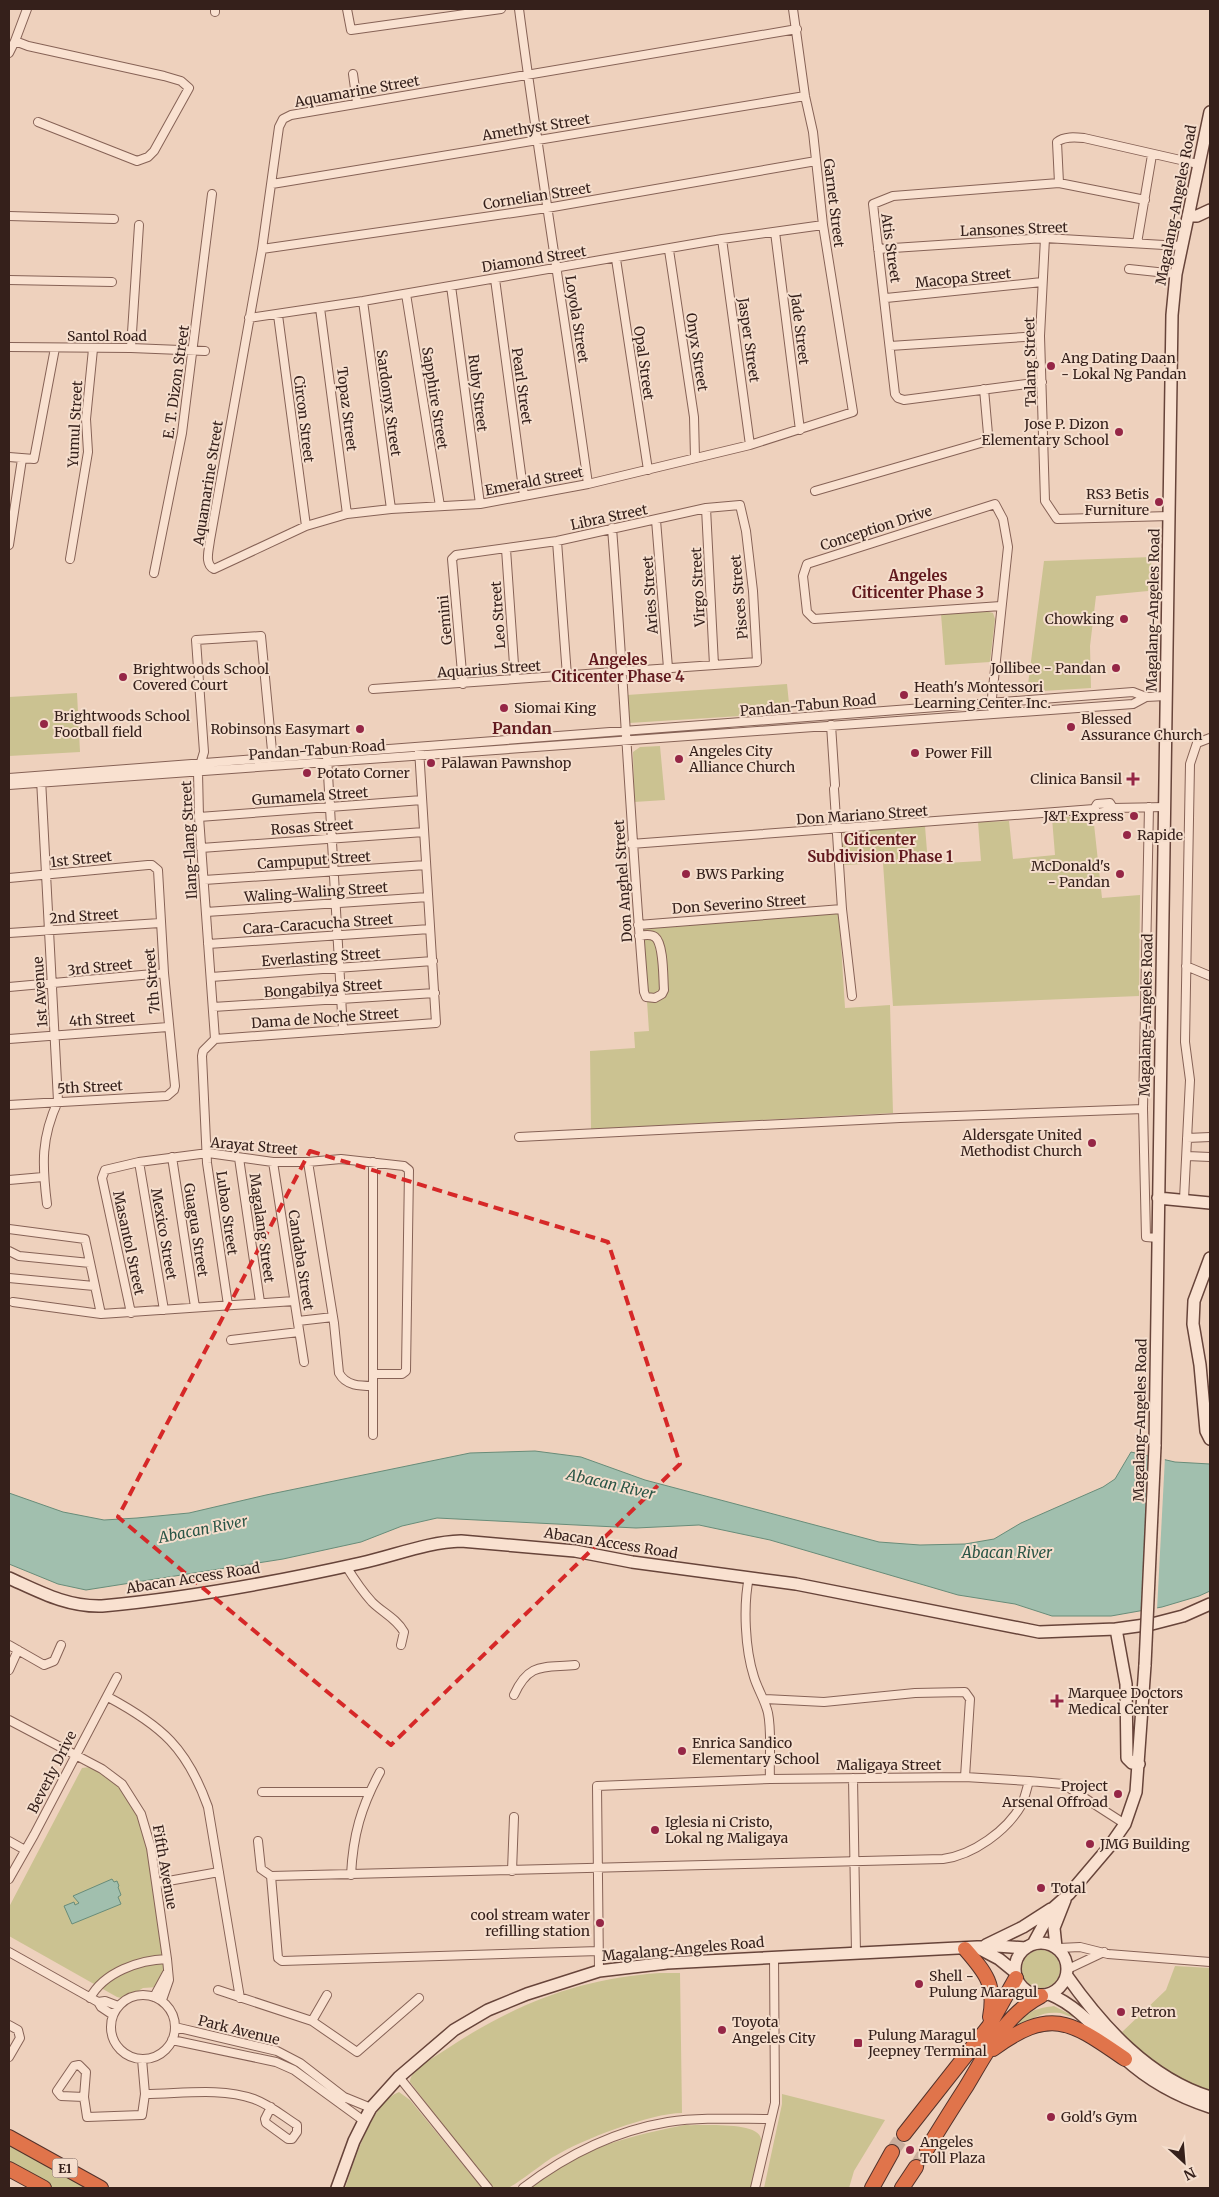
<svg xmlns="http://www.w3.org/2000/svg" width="1219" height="2197" font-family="Merriweather,serif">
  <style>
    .green { fill: #cbc291 }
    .water { fill: #a1bfae; stroke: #688c79 }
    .pier { fill: #eed1bd }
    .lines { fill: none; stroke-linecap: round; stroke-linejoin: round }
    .highway-tunnel { stroke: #c9ae9d; stroke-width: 14; stroke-dasharray: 14 7; stroke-linecap: butt }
    .street-casing { stroke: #866256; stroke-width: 10 }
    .secondary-casing { stroke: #67443a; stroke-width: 14 }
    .highway-casing { stroke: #53322b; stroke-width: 16 }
    .street { stroke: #f9e1d0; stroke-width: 8 }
    .secondary { stroke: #f9e1d0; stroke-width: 11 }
    .highway { stroke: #e0744b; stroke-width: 14 }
    .secondary-bridge-casing { stroke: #67443a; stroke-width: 14; stroke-linecap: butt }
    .secondary-bridge { stroke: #f9e1d0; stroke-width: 11 }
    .marked { fill: none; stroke: #d62828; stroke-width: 4; stroke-dasharray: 10 6; stroke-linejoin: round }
    .poi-dot { fill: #952646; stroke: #f5decd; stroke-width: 2 }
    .labels { text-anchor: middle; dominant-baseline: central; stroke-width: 4; stroke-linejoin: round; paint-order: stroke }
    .shield { fill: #f5decd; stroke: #6f5950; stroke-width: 1 }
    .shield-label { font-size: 12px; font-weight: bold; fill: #35201b }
    .street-label { font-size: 14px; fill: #35201b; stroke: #f5decd }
    .poi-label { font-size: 14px; fill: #35201b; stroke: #f5decd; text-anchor: start }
    .neighbourhood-label { font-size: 15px; font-weight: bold; fill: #621a1f; stroke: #f5decd }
    .water-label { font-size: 15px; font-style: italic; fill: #2a5546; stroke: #f5decd }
    .quarter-label { font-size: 16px; font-weight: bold; fill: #621a1f; stroke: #f5decd }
  </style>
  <rect width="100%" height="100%" fill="#eed1bd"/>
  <path class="green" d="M1152,557L1148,591L1096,596L1090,646L1091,688L1027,692L1044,561Z
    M985,611L993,613L995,619L990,662L945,665L941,614Z
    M787,684L790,713L629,723L627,695Z
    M77,693L80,752L9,756V697Z
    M660,746L665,800L634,802L633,752L640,747Z
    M1093,815L1102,898L1140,895L1139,996L893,1006L883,863L844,865L841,840L844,832L925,826L928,864L981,861L978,822L1009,821L1013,859L1055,855L1052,818Z
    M839,913L845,1008L890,1005L893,1113L591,1129L590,1051L635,1048L634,1032L649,1031L642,927Z
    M90,1767L109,1777L124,1791L146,1831L165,1972L158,1987L143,1988L125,1999L117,1997L9,1936V1907L82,1768Z
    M1022 1969a19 19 0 1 1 38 0a19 19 0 1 1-38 0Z
    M1175,1966L1210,1968V2092C1175,2081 1146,2060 1122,2032L1166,1990Z
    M660,1973H680L682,2113C651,2113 581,2140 555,2156C545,2161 514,2187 507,2188C501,2190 494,2188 489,2185L410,2082C410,2070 433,2058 442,2052C512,2005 576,1979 660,1973Z
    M1054,2006L1075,2017C1069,2017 1065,2014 1060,2013C1042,2011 1033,2018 1019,2027L1017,2026C1024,2011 1039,2008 1054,2006Z
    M399,2092L410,2100L482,2188H345C354,2163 371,2102 399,2092Z
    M782,2094L885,2120L854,2171L849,2188H764L782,2104Z
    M685,2125C700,2126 759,2121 761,2139C763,2154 754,2174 751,2188H528C540,2180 551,2171 564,2164C599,2143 645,2133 685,2125Z
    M9,2143L90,2188H52L9,2164Z"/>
  <path class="water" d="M535,1451L581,1457L645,1480L879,1542L920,1545L965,1544L994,1539L1021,1523L1103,1487L1115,1479L1131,1452L1175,1462L1210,1464V1591L1199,1596L1162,1607L1111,1616H1052L1015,1604L958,1595L770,1540L699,1525L636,1528L437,1518L402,1526L361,1542L283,1559L86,1590L58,1584L9,1564V1493L63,1512L104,1520L137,1518L189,1513L266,1495L470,1453Z
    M112,1879L114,1882L117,1881L119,1886L118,1887L121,1895L118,1897L121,1904L72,1924L64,1906L74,1902L75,1905L79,1903L73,1896Z"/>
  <path class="pier" d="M1150,1454L1165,1457L1157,1610L1141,1613Z"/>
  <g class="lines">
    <path class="highway-tunnel" d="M892,2152L904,2134
      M916,2167L927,2149"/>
    <defs>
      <path id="street" d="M27,9L15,41L28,46L164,76L181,81L189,88L154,151L148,157L137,161L38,122
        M347,9L351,30L501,9
        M519,9C540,168 566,325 588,484
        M793,9L805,96L813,132L823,225L853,412L750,445L588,484L480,504L391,509L347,514L306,526L214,569C204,564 209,550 210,540L262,249L279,127L283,119L291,115L797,29
        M215,12V9
        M9,53L15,41
        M353,74L357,103
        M1059,183L1057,142C1064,136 1075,137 1084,138L1198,164
        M272,184L805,96
        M9,216L114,219
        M775,232L800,430
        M1045,238L1040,336L1045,501L1057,519L1170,516
        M722,239L750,445
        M1137,243L1152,155
        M262,249L547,208L816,161
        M878,249L1045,238L1181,246
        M669,250L694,417L695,458
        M616,259L648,470
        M1129,269L1176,274
        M495,279L524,496
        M9,280L112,282
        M451,286L480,504
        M406,294L440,506
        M886,298L1042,282
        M363,301L391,509
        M320,308L347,514
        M278,315L306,526
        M249,318L363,301L722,239L823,225
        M890,346L1040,336
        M9,347L131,348L205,351
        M131,348L139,225
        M1042,382L904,400L898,398L895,394L873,204L893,196L1059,183L1145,200
        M9,457L34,459L55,348
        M815,491L984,442L988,434L984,389
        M706,508L714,665
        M656,520L668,668
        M612,528C624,683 631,837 644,992L646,997L655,998L662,994L664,990C663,978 664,944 655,937C651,934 644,935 639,936
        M557,541L567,676
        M9,545L22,459
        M506,549L515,679
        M70,559L88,452L86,419L93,349
        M154,573L182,433L212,194
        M373,689C501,681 629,670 757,662L753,591L746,531L740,505L706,508L557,541L456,555L452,559L463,684
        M991,707L1008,547L1003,519L995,504L807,564L803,576L807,612L814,619L1001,606
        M831,725L835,785
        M327,757L343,1030
        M9,778L1133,692L1146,697L1166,696
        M41,779L58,1101C41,1138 42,1164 47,1204
        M9,785L1133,704L1146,697
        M834,789L842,909L852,996
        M1149,807L1143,1109L1146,1237L1158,1238
        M1094,809L1097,804L1110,803L1113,808
        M199,817L422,800
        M631,844L1094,809L1098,813L1109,811L1113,808L1165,807
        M201,848L424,832
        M9,878L148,865H152L158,870L164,973L175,1086L174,1090L167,1096L9,1105
        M204,880L426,865
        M206,912L428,897
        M638,925L842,909
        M9,933L160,923
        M208,944L430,929
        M1186,966L1210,976
        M211,977L433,961
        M9,987L164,973
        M213,1007L435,993
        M9,1039L168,1027
        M215,1039L199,817L198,772L204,752L196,640L261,636L273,761
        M215,1039L436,1023L419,749
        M215,1039L203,1051L202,1056L207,1163L228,1305
        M519,1137L900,1118L1143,1109
        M1187,1138L1210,1137
        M1187,1156L1210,1157
        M172,1157L195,1307
        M239,1158L260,1302
        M139,1162L164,1310
        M273,1162L304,1362
        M308,1162L334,1323L339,1373C346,1386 360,1386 373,1386
        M373,1162V1435
        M9,1180L43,1177
        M1184,1199L1190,1080L1185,1042L1190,764L1197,743L1210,738
        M9,1229L85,1239L101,1314
        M9,1251L19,1256L90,1263
        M9,1278L94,1286
        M13,1302L101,1314L294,1301
        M131,1313L102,1178L105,1170L139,1162L208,1153L273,1162H308L341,1159L404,1166L409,1170L406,1371L402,1374H373
        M298,1321L333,1317
        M231,1340L299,1332
        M346,1566C354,1579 362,1591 372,1602C383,1613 396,1618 404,1632L401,1645
        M749,1577C743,1606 745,1649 754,1677C758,1690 765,1700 768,1713C772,1733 769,1757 770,1779
        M9,1645L44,1665L54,1661L61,1645
        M9,1670L18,1650
        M514,1695C529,1662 543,1668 575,1665
        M108,1697C162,1726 187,1748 208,1807L240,1998
        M765,1699L824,1702L915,1693L965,1692L970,1699L965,1777
        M9,1720L102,1769L122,1784L141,1814L151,1848L167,1959L169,1980L162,2000
        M853,1778L856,1953
        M262,1792H369
        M9,1841L25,1850
        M258,1841L261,1869L271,1876L943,1859C973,1855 1007,1831 1022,1804C1025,1797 1027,1788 1029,1781
        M512,1871L514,1817
        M351,1875C353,1835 361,1807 380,1772
        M271,1876L278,1958L282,1961L599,1951
        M9,1879L34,1835L117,1677
        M157,1883L219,1872
        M1059,1948L1080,1947L1108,1954L1210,1962
        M9,1952L98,2002L101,2007L113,2015
        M1068,1969L1104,1952
        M599,1971L597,1786L770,1779L965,1777L1029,1781L1063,1784L1125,1824
        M218,1990L312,2021L357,2052L419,1998
        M111 2027a32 32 0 1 1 64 0a32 32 0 1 1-64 0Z
        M154,1997L167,1973
        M90,1998C104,1972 139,1960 167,1959
        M98,2002L105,2001L118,2006
        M312,2021L327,1995
        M9,2025L18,2030L20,2038L9,2057
        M175,2027L277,2051L300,2063L344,2097L371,2108
        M172,2040L276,2062L294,2070L364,2121
        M399,2077L488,2188
        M145,2094C180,2094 220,2087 254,2099C270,2105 283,2116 297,2125V2132L292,2139H288L266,2123L265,2119L271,2107
        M84,2097L61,2096L57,2091L74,2066L79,2065L86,2072L84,2097L87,2117L142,2115L145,2094L142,2059
        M523,2188C565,2156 614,2131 668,2122C701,2117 737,2119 771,2119
        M755,2188L775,2103L774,1956"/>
      <path id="secondary" d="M1188,216H1197L1210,210
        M1158,1198L1210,1203
        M1210,1258L1194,1301L1193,1324L1200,1365L1206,1431L1210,1439
        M1155,1446L1172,315L1176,274L1210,112
        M9,1578C40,1592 67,1607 102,1606C189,1598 276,1582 361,1563C394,1556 427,1542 461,1541L575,1551L632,1562L796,1584L1039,1632L1116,1629L1152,1624L1183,1616L1210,1604
        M1116,1629L1126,1684L1127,1758L1132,1763L1139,1764
        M1015 1969a26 26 0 1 1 52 0a26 26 0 1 1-52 0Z
        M1033,1944L1052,1909L1069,1894L1109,1847L1125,1824L1136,1792L1145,1665
        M986,1945L1023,1927L1051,1909
        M1056,1947L1054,1928L1065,1900
        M980,1949L999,1959L1015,1972
        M1067,1976C1103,2027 1149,2078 1210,2097
        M1049,1994C1081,2007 1100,2035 1124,2058C1149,2081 1179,2097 1210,2107
        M337,2188L354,2141L364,2121L371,2108L399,2077L454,2030L488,2010L527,1994L599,1971L667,1963L997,1946L1026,1948"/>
      <path id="highway" d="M965,1949C986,1973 996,1985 990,2017
        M993,2049C1052,2006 1071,2022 1125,2059
        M904,2134L989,2026L1016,1978
        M9,2137L101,2188
        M927,2149C940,2128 953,2107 966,2087C986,2054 1005,2014 1041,1996
        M9,2169L44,2188
        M872,2188L892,2152
        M902,2188L916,2167"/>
    </defs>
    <use href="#street" class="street-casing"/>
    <use href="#secondary" class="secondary-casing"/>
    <use href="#highway" class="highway-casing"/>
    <use href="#street" class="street"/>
    <use href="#secondary" class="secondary"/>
    <use href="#highway" class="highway"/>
    <defs>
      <path id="secondary-bridge" d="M1145,1665L1155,1446"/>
    </defs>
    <use href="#secondary-bridge" class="secondary-bridge-casing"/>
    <use href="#secondary-bridge" class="secondary-bridge"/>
  </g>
  <path class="marked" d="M310,1151L608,1242L680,1464L391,1745L118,1517Z"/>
  <g class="poi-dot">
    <circle cx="1051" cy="366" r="5"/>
    <circle cx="1119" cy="432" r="5"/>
    <circle cx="1159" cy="502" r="5"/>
    <circle cx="1124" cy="619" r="5"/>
    <circle cx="1116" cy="668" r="5"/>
    <circle cx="123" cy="677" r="5"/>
    <circle cx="904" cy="695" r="5"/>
    <circle cx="504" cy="708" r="5"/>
    <circle cx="44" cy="724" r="5"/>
    <circle cx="1071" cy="727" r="5"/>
    <circle cx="360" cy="729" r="5"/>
    <circle cx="915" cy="753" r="5"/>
    <circle cx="679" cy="759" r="5"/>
    <circle cx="431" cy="763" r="5"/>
    <circle cx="307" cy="773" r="5"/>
    <path d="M1130.5 771.5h5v5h5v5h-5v5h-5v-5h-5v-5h5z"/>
    <circle cx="1134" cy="816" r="5"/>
    <circle cx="1127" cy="835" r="5"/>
    <circle cx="686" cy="874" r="5"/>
    <circle cx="1120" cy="874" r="5"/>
    <circle cx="1092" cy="1143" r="5"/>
    <path d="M1054.5 1693.5h5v5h5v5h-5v5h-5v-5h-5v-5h5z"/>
    <circle cx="682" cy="1751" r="5"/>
    <circle cx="1118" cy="1794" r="5"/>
    <circle cx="655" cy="1830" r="5"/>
    <circle cx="1090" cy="1844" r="5"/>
    <circle cx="1041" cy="1888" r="5"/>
    <circle cx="600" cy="1923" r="5"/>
    <circle cx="919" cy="1984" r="5"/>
    <circle cx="1121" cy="2012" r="5"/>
    <circle cx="722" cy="2030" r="5"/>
    <rect x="853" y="2038" width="10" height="10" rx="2.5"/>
    <circle cx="1051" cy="2117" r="5"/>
    <circle cx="910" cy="2150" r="5"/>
  </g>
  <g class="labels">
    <rect class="shield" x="52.5" y="2158.5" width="25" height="19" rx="4"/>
    <g class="shield-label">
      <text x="65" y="2168">E1</text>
    </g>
    <g class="street-label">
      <text transform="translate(357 91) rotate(-10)">Aquamarine Street</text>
      <text transform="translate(536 127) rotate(-9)">Amethyst Street</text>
      <text transform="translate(537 196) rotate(-9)">Cornelian Street</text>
      <text transform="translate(834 203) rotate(83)">Garnet Street</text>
      <text transform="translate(1176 205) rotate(-79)">Magalang-Angeles Road</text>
      <text transform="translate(1014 229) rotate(-2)">Lansones Street</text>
      <text transform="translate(891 248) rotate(82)">Atis Street</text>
      <text transform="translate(534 259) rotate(-9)">Diamond Street</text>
      <text transform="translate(963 278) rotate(-6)">Macopa Street</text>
      <text transform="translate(577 319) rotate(81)">Loyola Street</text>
      <text transform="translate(800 329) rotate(83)">Jade Street</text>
      <text x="107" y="336">Santol Road</text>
      <text transform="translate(749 340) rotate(82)">Jasper Street</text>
      <text transform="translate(697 352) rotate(81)">Onyx Street</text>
      <text transform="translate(1030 362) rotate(-91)">Talang Street</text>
      <text transform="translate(644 363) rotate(82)">Opal Street</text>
      <text transform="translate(176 382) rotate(-82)">E. T. Dizon Street</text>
      <text transform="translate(522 386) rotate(82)">Pearl Street</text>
      <text transform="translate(478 393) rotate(83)">Ruby Street</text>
      <text transform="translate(435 398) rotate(81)">Sapphire Street</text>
      <text transform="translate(389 403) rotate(82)">Sardonyx Street</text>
      <text transform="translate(347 409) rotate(83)">Topaz Street</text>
      <text transform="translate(304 419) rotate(83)">Circon Street</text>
      <text transform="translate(75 424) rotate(-87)">Yumul Street</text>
      <text transform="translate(534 481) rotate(-11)">Emerald Street</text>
      <text transform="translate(208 483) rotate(-81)">Aquamarine Street</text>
      <text transform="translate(609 517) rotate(-12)">Libra Street</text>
      <text transform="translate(876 528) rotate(-18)">Conception Drive</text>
      <text transform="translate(698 587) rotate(-93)">Virgo Street</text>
      <text transform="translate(650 595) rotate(-94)">Aries Street</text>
      <text transform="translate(739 597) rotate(-95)">Pisces Street</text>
      <text transform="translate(1153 610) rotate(-89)">Magalang-Angeles Road</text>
      <text transform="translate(498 615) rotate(-94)">Leo Street</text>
      <text transform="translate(445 620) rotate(-95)">Gemini</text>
      <text transform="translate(489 669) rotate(-4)">Aquarius Street</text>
      <text transform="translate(808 705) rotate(-5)">Pandan-Tabun Road</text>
      <text transform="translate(317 750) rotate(-4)">Pandan-Tabun Road</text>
      <text transform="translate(310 796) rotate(-4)">Gumamela Street</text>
      <text transform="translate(862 815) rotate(-4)">Don Mariano Street</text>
      <text transform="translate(312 827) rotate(-4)">Rosas Street</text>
      <text transform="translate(189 840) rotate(-93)">Ilang-Ilang Street</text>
      <text transform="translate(81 859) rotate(-6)">1st Street</text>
      <text transform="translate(314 860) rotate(-4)">Campuput Street</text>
      <text transform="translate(623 881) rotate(-94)">Don Anghel Street</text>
      <text transform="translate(316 892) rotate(-4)">Waling-Waling Street</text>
      <text transform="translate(739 904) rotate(-4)">Don Severino Street</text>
      <text transform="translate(84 916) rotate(-4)">2nd Street</text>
      <text transform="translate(318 924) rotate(-4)">Cara-Caracucha Street</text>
      <text transform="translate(321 957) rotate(-4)">Everlasting Street</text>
      <text transform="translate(100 967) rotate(-6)">3rd Street</text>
      <text transform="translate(152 981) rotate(-95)">7th Street</text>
      <text transform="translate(323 988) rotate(-4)">Bongabilya Street</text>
      <text transform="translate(40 992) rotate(-94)">1st Avenue</text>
      <text transform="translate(1146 1015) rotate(-89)">Magalang-Angeles Road</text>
      <text transform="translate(325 1018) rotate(-4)">Dama de Noche Street</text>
      <text transform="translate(102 1019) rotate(-4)">4th Street</text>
      <text transform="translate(90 1087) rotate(-3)">5th Street</text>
      <text transform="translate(254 1146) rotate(5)">Arayat Street</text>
      <text transform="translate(227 1213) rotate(82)">Lubao Street</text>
      <text transform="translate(262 1228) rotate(82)">Magalang Street</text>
      <text transform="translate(196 1230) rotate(81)">Guagua Street</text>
      <text transform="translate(164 1234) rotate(80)">Mexico Street</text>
      <text transform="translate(129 1243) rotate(78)">Masantol Street</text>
      <text transform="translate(301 1260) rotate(81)">Candaba Street</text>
      <text transform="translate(1140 1420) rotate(-89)">Magalang-Angeles Road</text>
      <text transform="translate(611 1543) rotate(9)">Abacan Access Road</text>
      <text transform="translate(193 1578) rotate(-9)">Abacan Access Road</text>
      <text x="889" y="1765">Maligaya Street</text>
      <text transform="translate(52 1772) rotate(-63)">Beverly Drive</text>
      <text transform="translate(165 1867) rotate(80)">Fifth Avenue</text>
      <text transform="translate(683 1949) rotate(-5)">Magalang-Angeles Road</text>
      <text transform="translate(239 2030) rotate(14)">Park Avenue</text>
    </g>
    <g class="poi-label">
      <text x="1061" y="358">Ang Dating Daan<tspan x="1061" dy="16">- Lokal Ng Pandan</tspan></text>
      <text x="1109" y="424" text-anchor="end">Jose P. Dizon<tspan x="1109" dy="16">Elementary School</tspan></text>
      <text x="1149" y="494" text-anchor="end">RS3 Betis<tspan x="1149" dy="16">Furniture</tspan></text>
      <text x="1114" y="619" text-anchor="end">Chowking</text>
      <text x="1106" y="668" text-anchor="end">Jollibee - Pandan</text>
      <text x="133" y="669">Brightwoods School<tspan x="133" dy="16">Covered Court</tspan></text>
      <text x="914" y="687">Heath's Montessori<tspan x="914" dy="16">Learning Center Inc.</tspan></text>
      <text x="514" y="708">Siomai King</text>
      <text x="54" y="716">Brightwoods School<tspan x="54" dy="16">Football field</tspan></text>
      <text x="1081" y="719">Blessed<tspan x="1081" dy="16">Assurance Church</tspan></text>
      <text x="350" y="729" text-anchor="end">Robinsons Easymart</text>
      <text x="689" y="751">Angeles City<tspan x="689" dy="16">Alliance Church</tspan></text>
      <text x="925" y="753">Power Fill</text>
      <text x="441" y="763">Palawan Pawnshop</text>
      <text x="317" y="773">Potato Corner</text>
      <text x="1122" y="779" text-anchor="end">Clinica Bansil</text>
      <text x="1124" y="816" text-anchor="end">J&amp;T Express</text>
      <text x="1137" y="835">Rapide</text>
      <text x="1110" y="866" text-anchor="end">McDonald's<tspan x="1110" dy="16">- Pandan</tspan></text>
      <text x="696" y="874">BWS Parking</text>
      <text x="1082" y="1135" text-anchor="end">Aldersgate United<tspan x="1082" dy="16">Methodist Church</tspan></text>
      <text x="1068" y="1693">Marquee Doctors<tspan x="1068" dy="16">Medical Center</tspan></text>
      <text x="692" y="1743">Enrica Sandico<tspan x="692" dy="16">Elementary School</tspan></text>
      <text x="1108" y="1786" text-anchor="end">Project<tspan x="1108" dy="16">Arsenal Offroad</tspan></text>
      <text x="665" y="1822">Iglesia ni Cristo,<tspan x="665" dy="16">Lokal ng Maligaya</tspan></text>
      <text x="1100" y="1844">JMG Building</text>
      <text x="1051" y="1888">Total</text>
      <text x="590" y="1915" text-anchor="end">cool stream water<tspan x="590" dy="16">refilling station</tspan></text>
      <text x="929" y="1976">Shell -<tspan x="929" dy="16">Pulung Maragul</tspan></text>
      <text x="1131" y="2012">Petron</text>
      <text x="732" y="2022">Toyota<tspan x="732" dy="16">Angeles City</tspan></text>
      <text x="868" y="2035">Pulung Maragul<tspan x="868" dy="16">Jeepney Terminal</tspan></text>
      <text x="1061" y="2117">Gold's Gym</text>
      <text x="920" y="2142">Angeles<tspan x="920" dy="16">Toll Plaza</tspan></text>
    </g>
    <g class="neighbourhood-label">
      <text x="918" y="575">Angeles<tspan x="918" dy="17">Citicenter Phase 3</tspan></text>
      <text x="618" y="659">Angeles<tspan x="618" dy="17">Citicenter Phase 4</tspan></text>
      <text x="880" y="839">Citicenter<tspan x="880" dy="17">Subdivision Phase 1</tspan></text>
    </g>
    <g class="water-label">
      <text transform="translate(611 1484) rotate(13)">Abacan River</text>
      <text transform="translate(203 1529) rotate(-11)">Abacan River</text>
      <text x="1007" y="1552">Abacan River</text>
    </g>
    <g class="quarter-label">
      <text x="522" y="728">Pandan</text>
    </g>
  </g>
  <rect width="1219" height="2197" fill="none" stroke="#35201b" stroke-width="20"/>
  <g transform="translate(1184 2162) rotate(154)" stroke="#f5decd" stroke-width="4" paint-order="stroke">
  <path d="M0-4L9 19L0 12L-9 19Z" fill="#35201b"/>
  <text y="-8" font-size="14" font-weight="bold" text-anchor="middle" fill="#35201b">N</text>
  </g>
</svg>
